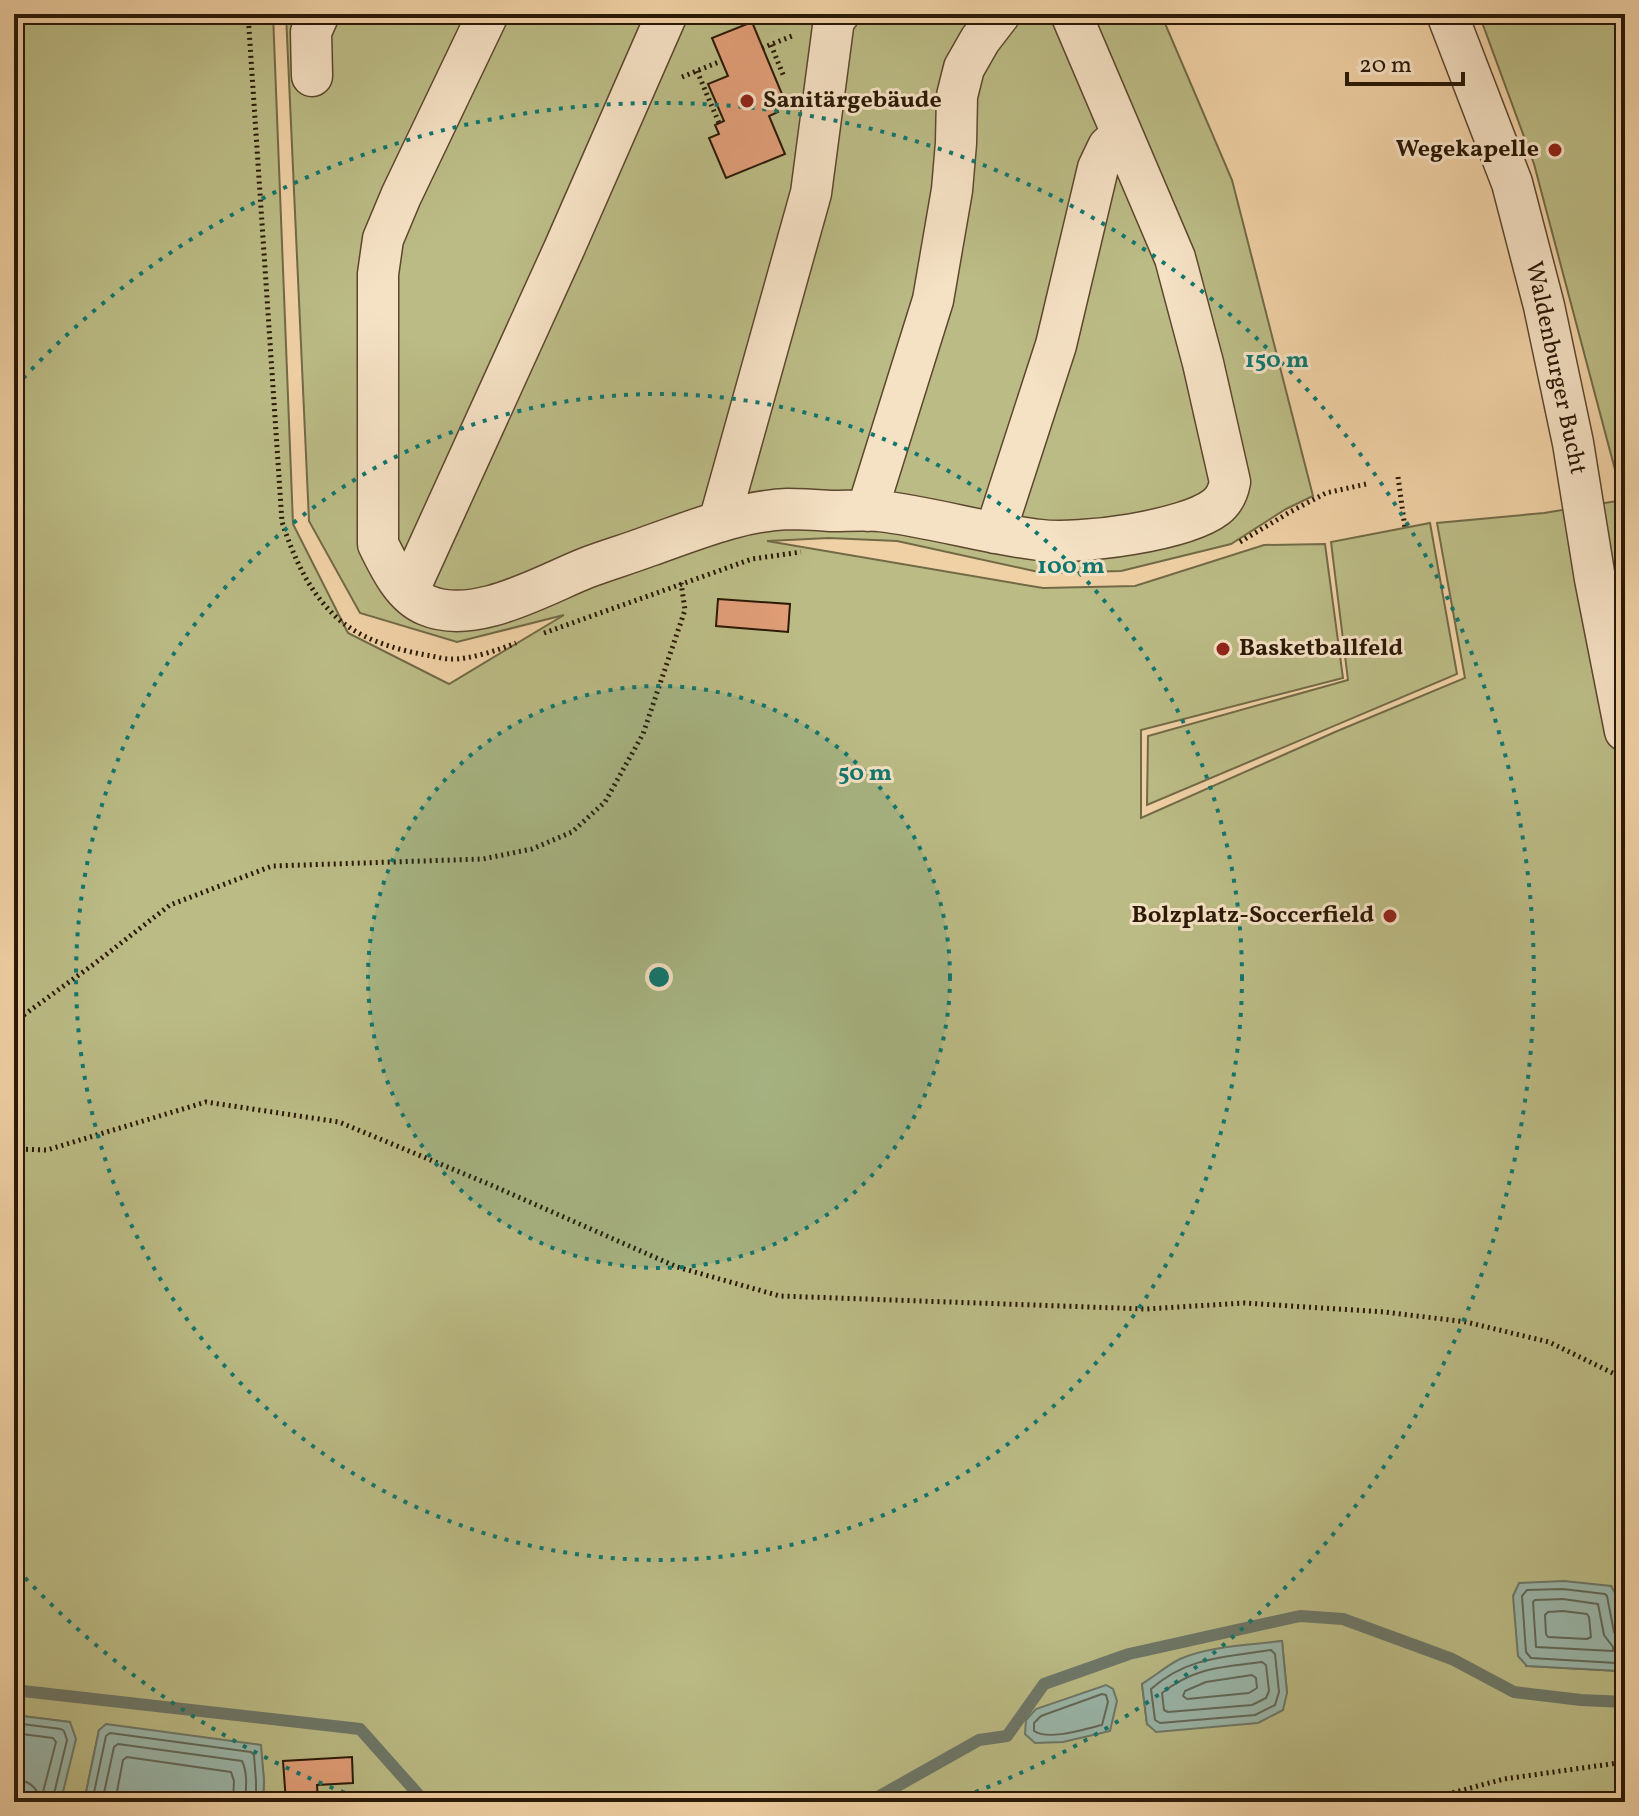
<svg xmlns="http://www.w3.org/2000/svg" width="1639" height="1816" font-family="Vollkorn,serif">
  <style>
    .green { fill: #bbbb85; stroke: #726a46; stroke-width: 2; fill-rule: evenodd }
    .water { fill: #9ab7ab; stroke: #6d7869; stroke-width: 2 }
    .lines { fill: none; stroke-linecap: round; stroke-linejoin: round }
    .shore { stroke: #626858; stroke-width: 2 }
    .stream { stroke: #6d7869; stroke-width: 12 }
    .building { fill: #e19e78; stroke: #2a1906; stroke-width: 2 }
    .minor-casing { stroke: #5c472e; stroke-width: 43 }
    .path { stroke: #2a1906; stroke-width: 5; stroke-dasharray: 2 4; stroke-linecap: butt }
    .minor { stroke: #f5e1c4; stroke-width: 40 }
    .ring { fill: none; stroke: #0f766e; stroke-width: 4; stroke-dasharray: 4 8 }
    .poi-dot { fill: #8f2418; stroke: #f5e1c4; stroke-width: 3 }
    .labels { text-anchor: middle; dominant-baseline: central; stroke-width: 6; stroke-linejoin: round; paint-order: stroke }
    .poi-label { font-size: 24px; font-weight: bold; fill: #2a1906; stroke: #f5e1c4; text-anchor: start }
    .street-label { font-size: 24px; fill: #2a1906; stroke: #f5e1c4 }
    .centre { fill: #0f766e; stroke: #f5e1c4; stroke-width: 4 }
    .ring-label { font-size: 24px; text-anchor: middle; font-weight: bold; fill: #0f766e; stroke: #f5e1c4; stroke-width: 6; stroke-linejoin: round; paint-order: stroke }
  </style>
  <rect width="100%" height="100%" fill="#f0d1a5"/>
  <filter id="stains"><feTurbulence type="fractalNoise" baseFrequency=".0025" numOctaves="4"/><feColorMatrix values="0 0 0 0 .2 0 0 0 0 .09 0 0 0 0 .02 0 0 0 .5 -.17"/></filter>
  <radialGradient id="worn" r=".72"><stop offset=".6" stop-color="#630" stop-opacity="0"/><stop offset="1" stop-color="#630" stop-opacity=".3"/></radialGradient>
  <path class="green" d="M14,14H273L293,524L348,633L449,684L564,615L457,642L360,613L309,521L286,14H1161L1232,180L1313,496L1286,509L1231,544L1121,571L1043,573L897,541L829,538L767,541L1043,588L1135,586L1264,545L1325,544L1343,678L1141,730V818L1335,732L1465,678L1437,523L1544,513L1623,500L1534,164L1479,14H1625V1652L1615,1593L1611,1586L1527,1666L1619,1671L1625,1667V1802H263L264,1781L260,1745L99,1730L84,1802H58L62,1796L70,1722L14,1715ZM1282,1641L1287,1693L1147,1724L1142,1684L1180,1660Z
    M1430,523L1457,674L1147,805L1148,736L1348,680L1331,542Z"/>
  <path class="water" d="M1564,1581L1611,1586L1615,1593L1625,1652V1667L1619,1671L1527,1666L1518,1656L1513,1596L1519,1583Z
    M1282,1641L1287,1693L1283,1710L1258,1723L1156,1732L1147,1724L1142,1684C1155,1676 1166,1666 1180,1659C1209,1646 1250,1645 1282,1641Z
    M1106,1685L1113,1689L1117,1701L1110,1731L1063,1742L1035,1743L1025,1734L1026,1720L1036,1709Z
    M14,1715L70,1722L76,1739L62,1796L58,1802L14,1797Z
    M106,1724L261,1745L264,1781L263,1802H84L99,1730Z"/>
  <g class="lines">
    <path class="shore" d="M1563,1599L1598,1604L1604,1635L1613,1647V1651L1536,1647L1533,1602L1535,1600Z
      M1548,1612L1563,1611L1587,1614L1589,1617L1591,1637L1587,1639L1548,1637L1546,1634L1545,1615Z
      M1625,1638L1619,1637L1614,1632L1607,1596L1605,1594L1563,1589L1527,1590L1522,1596L1526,1652L1531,1658L1616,1663L1625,1661
      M1271,1650L1275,1654L1279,1692L1275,1705L1255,1715L1160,1723L1155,1720L1151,1689C1187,1657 1225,1657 1271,1650Z
      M1262,1662L1266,1665L1269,1691L1266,1698L1252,1705L1168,1712L1164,1710L1162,1693C1195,1667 1223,1667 1262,1662Z
      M1252,1675L1256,1678L1257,1688L1249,1693L1187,1699L1183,1696L1185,1691L1206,1682Z
      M1102,1694L1106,1695L1108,1702L1102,1725C1085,1729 1048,1741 1034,1731V1723L1041,1716Z
      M14,1723L61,1729L64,1731L67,1740L52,1802
      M14,1733L53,1738L56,1742L43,1792L38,1793C32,1783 25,1780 14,1780
      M92,1802L106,1736L110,1733L251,1752L254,1755L256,1781V1802
      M102,1802L114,1747L118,1744L242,1761C248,1773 246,1789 245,1802
      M115,1802L123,1760L127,1757L231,1772L234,1781L233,1802"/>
    <path class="stream" d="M14,1690L360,1729L425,1802
      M869,1802L979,1740L1007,1736L1044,1684L1129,1654L1300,1616L1343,1619L1452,1659L1514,1692L1581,1700L1625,1702"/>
  </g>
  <path class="building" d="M752,22L784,99L774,103L778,112L769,116L785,154L726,178L709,138L719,134L715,125L724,121L708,84L728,76L712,38Z
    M718,599L790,604L788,632L716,626Z
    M352,1757L353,1783L317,1785L318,1802H286L283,1761Z"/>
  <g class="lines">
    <defs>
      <path id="minor" d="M488,14L401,196L383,239L378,274V544C389,566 402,595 426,605C474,626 541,586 586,568C607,560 628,554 649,546C695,530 739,511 788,509C802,509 817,510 831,511C847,511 863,510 879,511C933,517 986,534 1040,540C1078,545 1185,531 1216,507C1225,500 1228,492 1230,482L1203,363L1175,258L1071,14
        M1447,14L1512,183L1544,306L1573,443L1595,579L1625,731
        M312,76L311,32L319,14
        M867,511L933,300L952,190L956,143L957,96L964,68L980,40L1000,14
        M719,522L811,193L834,19L839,14
        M995,533L1056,345L1098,168L1108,147L1122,134
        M408,592L564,249L667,14"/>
    </defs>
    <use href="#minor" class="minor-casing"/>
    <path class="path" d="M248,14L282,522C293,555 307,588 332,613C356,638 393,649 426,655C434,656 442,659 450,659C469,660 498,650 516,643
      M771,45L784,77
      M762,48L792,36
      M697,71L719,123
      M682,77L721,61
      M1398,477L1405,528
      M1240,542L1290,512L1326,493L1366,484
      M544,633L752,559L801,552
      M14,1022L94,964L170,905L272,866L483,859L532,849L572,832L605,802L643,734L685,610L681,583
      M14,1149L47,1150L206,1102L339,1122L491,1185L677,1267L780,1296L1146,1309L1244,1303L1385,1312L1466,1322L1549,1342L1625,1379
      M1418,1802L1504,1779L1625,1762"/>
    <use href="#minor" class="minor"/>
  </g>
  <circle cx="659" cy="977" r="291" fill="#0f766e" fill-opacity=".12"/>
  <g class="ring">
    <circle cx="659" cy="977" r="291"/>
    <circle cx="659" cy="977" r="583"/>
    <path d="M367 1801A874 874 0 0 1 15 1567M15 387A874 874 0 1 1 951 1801"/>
  </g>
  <g class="poi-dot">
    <circle cx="747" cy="101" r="8"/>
    <circle cx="1555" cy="150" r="8"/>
    <circle cx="1223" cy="649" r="8"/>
    <circle cx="1390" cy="916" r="8"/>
  </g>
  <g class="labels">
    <g class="poi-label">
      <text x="763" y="101">Sanitärgebäude</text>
      <text x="1539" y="150" text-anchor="end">Wegekapelle</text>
      <text x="1239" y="649">Basketballfeld</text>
      <text x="1374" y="916" text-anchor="end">Bolzplatz-Soccerfield</text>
    </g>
    <g class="street-label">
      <text transform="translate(1555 368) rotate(78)">Waldenburger Bucht</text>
    </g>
  </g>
  <circle cx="659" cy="977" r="12" class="centre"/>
  <g class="ring-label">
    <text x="1277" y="367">150 m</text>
    <text x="1071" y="573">100 m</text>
    <text x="865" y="780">50 m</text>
  </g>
  <rect width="1639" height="1816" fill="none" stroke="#f0d1a5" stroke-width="48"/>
  <rect x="16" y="16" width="1607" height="1784" fill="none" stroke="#2a1906" stroke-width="4"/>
  <rect x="24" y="24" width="1591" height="1768" fill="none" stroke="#2a1906" stroke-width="2"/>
  <path d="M1347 72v12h116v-12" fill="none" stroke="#2a1906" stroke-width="4"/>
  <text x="1359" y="72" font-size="24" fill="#2a1906" stroke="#f5e1c4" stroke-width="6" paint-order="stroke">20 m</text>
  <rect width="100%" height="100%" filter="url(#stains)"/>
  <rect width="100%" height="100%" fill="url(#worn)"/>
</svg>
